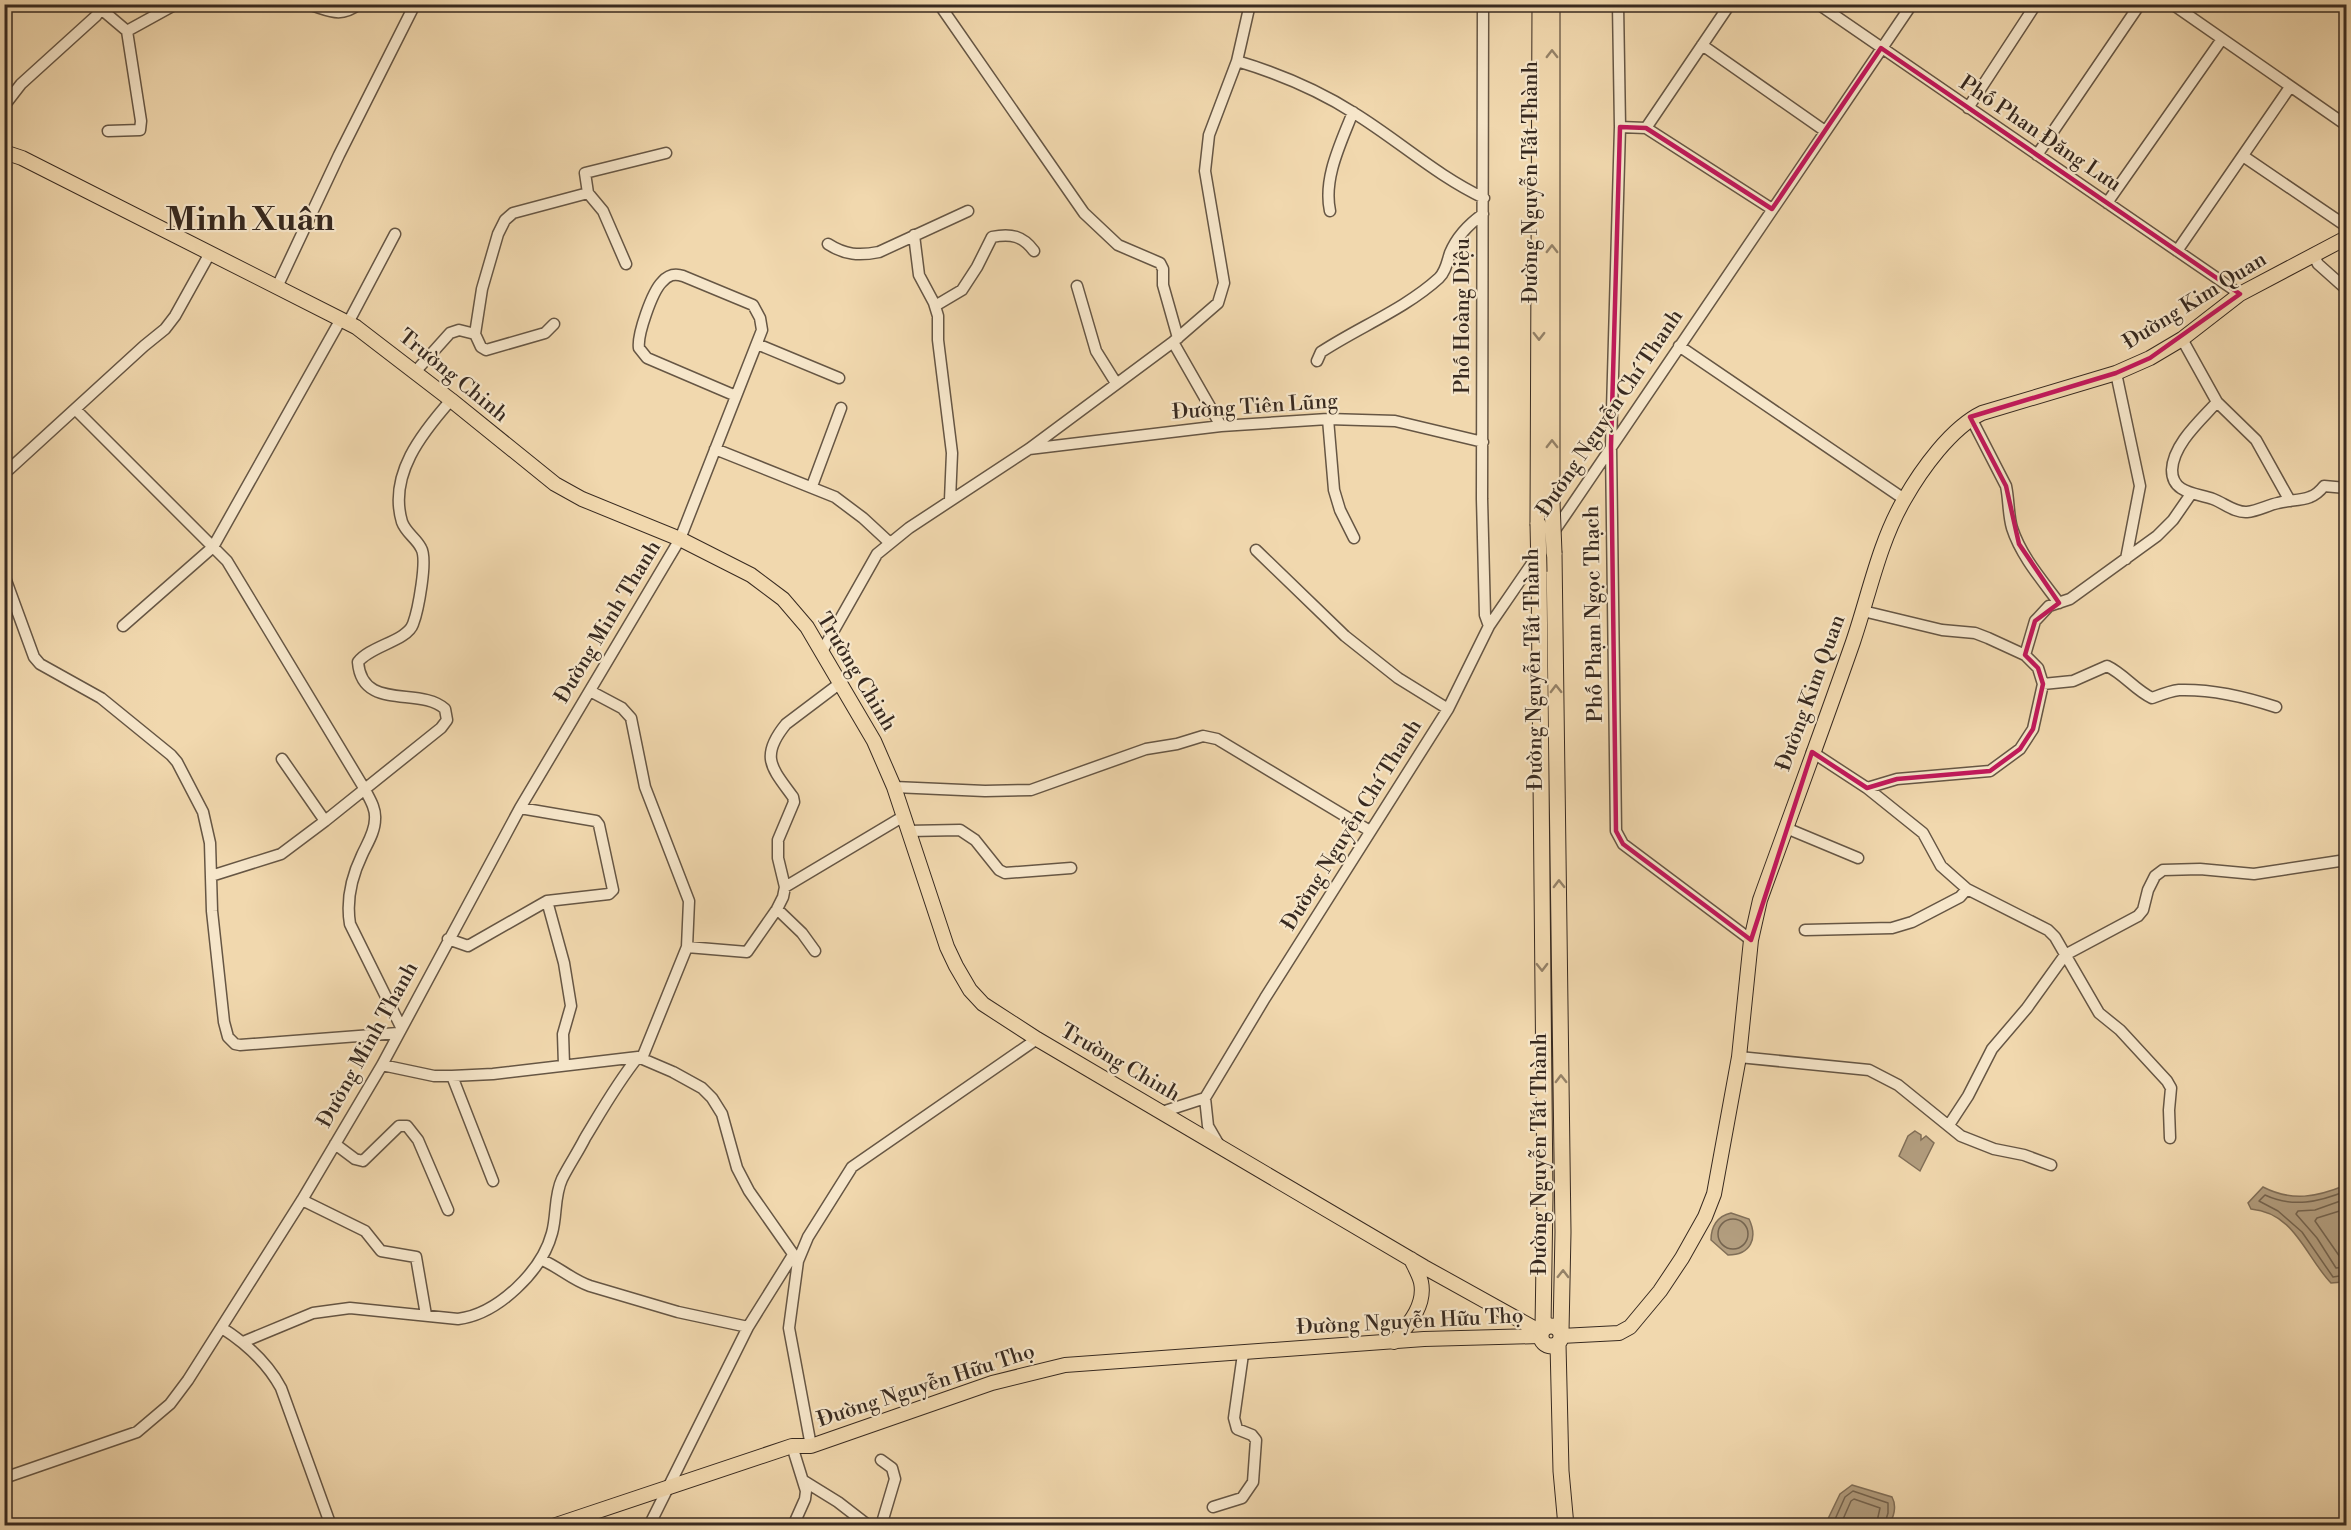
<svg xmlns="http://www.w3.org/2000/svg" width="2351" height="1530" font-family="'Libre Bodoni',serif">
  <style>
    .water { fill: #b29d7e; stroke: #816f58; stroke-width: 1.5 }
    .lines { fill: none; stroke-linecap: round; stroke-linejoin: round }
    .shore { stroke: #75644f; stroke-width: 1.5 }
    .minor-casing { stroke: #665644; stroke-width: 13 }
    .major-casing { stroke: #382a20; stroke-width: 16 }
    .highway-casing { stroke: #382a20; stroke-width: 17 }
    .minor { stroke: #f6e6ca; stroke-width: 10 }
    .major { stroke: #f1d8ae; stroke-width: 14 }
    .highway { stroke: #f1d8ae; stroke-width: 15 }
    .highway-bridge-casing { stroke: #382a20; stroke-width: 17; stroke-linecap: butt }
    .highway-bridge { stroke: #f1d8ae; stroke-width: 15 }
    .oneway { stroke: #948167 }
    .marked { fill: none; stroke: #c2185b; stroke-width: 4.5; stroke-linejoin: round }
    .labels { text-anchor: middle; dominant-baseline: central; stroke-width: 4.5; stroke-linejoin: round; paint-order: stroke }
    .street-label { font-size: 21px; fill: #382a20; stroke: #f6e6ca }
    .town-label { font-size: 33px; font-weight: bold; fill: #382a20; stroke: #f6e6ca }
  </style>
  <rect width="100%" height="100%" fill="#f1d8ae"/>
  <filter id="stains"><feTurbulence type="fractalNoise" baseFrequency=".00333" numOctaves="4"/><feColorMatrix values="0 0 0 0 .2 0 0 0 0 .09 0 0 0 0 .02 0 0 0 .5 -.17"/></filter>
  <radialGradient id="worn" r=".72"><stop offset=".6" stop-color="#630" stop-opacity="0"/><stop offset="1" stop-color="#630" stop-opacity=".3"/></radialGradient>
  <path class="water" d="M1915,1131L1921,1135V1140L1926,1136L1934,1143L1920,1171L1899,1156L1908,1136Z
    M2346,1185L2344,1232L2346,1278L2343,1282L2331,1283C2305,1256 2295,1213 2251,1209L2248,1203L2263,1187C2292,1202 2317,1197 2346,1185Z
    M1731,1213L1749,1219C1758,1238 1751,1255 1728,1255L1711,1240C1711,1227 1717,1216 1731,1213Z
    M1852,1485L1892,1497C1897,1506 1894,1518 1888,1525H1825L1840,1494Z"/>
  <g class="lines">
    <path class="shore" d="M2346,1191C2319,1202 2293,1208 2265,1195L2259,1201L2278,1211L2302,1232L2333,1277L2346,1275
      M2346,1199L2315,1210L2298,1211L2296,1214L2317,1238L2336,1268L2346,1267
      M2346,1209L2317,1218L2315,1221L2340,1257L2346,1258
      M1718 1234a15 15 0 1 1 30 0a15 15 0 1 1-30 0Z
      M1832,1526L1845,1497L1853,1491L1888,1503V1513L1884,1526
      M1840,1526L1851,1501L1854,1499L1880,1508L1876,1526"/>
    <defs>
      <path id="minor" d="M307,4C329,10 339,19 359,4
        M939,4L1084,213L1118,245L1160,263L1163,269V285L1178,338
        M1483,4L1482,499L1485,615L1489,626
        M1618,4L1620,127L1611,446L1616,831L1623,844L1751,940
        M1818,4L2240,294
        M2172,4L2346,125
        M101,9L127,31L141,121L140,130L108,131
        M127,31L176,4
        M1702,45L1825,131
        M1237,61C1277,73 1318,90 1354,113C1398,140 1437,176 1484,198
        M4,106L21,84L96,16L104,4
        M1968,108L2036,4
        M1620,127L1646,128L1772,209
        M1646,128L1730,4
        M2037,155L2140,4
        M2243,156L2346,226
        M2107,203L2222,39
        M1330,211C1323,178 1341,143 1353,112
        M914,235L919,275L934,303L938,316V340L952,453L950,500
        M828,244C845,255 859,256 879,252L968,211
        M2177,251L2290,87
        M2313,254L2318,264L2346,289
        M626,264L603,211L588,193L585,173L666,153
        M1077,286L1096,351L1116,383
        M277,287L339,155L415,4
        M935,306L962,290L977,267L992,237C1011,233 1023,236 1034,251
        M348,323L395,234
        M554,324L545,333L486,350L481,347L475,334L482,289L498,234L505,220L513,213L588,193
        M2182,339L2217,402L2256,440L2290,501
        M1173,342L1221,426
        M757,344L839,378
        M1679,346L1904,499
        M1317,361L1321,352C1359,327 1405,309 1439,278C1446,271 1447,262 1450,253C1457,236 1469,224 1483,214
        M415,372L450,333L459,330L475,334
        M2116,373L2140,486L2126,559
        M2217,402C2201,420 2173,444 2172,470C2172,494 2197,493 2213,499C2224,503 2235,513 2247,512C2258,511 2268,505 2278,503C2288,500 2300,501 2310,497C2316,495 2320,491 2324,486L2346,488
        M75,409L227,561L364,788C369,798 376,808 375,819C375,832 367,844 362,855C351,878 346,900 350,924L401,1027
        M1971,418L2006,486C2009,500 2008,514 2012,528C2021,556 2042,580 2059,603
        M1328,419L1334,490L1340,510L1354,538
        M715,449L835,497L863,518L890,543
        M1029,449L1221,426L1328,419L1395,421L1483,442
        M4,474L144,346L165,329L175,316L210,253
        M812,486L841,408
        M1256,550L1345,636L1398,678L1448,709
        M4,575L34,657L40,664L101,698L171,755L177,762L203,812L210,843L212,911L224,1022L228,1037L235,1044L240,1045L398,1033
        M1863,611L1942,630L1975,633L1988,638L2025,655L2038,668L2043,684L2033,729L2020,749L1990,771L1897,779L1867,788
        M123,626L213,547L341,319
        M821,653L877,554L909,528L1029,449L1173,342L1218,303L1224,283L1205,171L1209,135L1237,61L1250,4
        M2025,655L2035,621L2049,606L2070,599L2157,536L2173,520L2191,494
        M2043,684L2073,681L2107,666C2124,674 2135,690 2152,698C2160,695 2170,691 2179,690C2212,689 2246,697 2276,707
        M590,691L622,708L631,718L645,787L689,901L687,947L642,1058
        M1812,752L1867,788L1923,833L1941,866L1967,889L2048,930L2055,937L2099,1013L2120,1030L2167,1081L2171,1088L2169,1110L2170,1138
        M282,759L325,821L441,728L447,720L445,709C420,686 362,712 358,662C370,646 407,641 413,624C418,611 428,559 421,548C416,538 406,533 402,522C388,475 422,433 451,400
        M894,787L985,791L1031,790L1146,749L1177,744L1203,736L1217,739L1370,831
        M1786,828L1858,858
        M908,831L960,830L975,840L999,870L1005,873L1071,868
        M211,876L281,854L325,821
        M785,887L904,816
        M547,901L564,963L571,1006L563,1034L564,1065
        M777,909L802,933L815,951
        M1805,930L1892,928L1912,922L1960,897L1967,889
        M448,939L468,946L547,901L609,894L613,890L599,825L596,821L520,808
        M687,947L747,952L777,909L783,897L785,887L778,858V840L794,802L793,797C772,768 759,757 786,724L839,684
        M1739,1057L1869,1070L1898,1085L1961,1136L1994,1149L2024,1155L2051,1165
        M382,1065L434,1076H452L493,1074L638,1057L673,1072L702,1088L712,1098L722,1114L737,1168L749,1191L798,1261
        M452,1076L493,1181
        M1205,1098L1208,1126L1219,1145
        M1162,1112L1205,1098L1265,998L1448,709L1489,626L1568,511L1912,4
        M1949,1125L1968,1096L1992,1049L2027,1008L2065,955L2138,916L2143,910L2148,890L2155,876L2163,870L2200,869L2254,874L2346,860
        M335,1144L355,1159L363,1161L399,1126H407L418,1140L448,1210
        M302,1200L365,1231L381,1251L416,1257L426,1315
        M542,1260C559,1267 572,1280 590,1286L678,1312L748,1327L793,1255
        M222,1328C247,1344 267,1362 281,1388L331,1526
        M243,1342L313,1313L350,1308L458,1319C498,1314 542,1271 552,1233C557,1215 554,1196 562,1179C569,1165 578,1152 585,1138C602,1110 617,1083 638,1057
        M792,1446L806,1491L805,1499L793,1526
        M811,1446L789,1328L798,1261L808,1237L852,1167L1037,1039
        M881,1460L892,1468L895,1479L881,1526
        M4,1478L137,1432L170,1404L188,1380L302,1200L382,1065L520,808L680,539L762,330L760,318L753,305L683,276C674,273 668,275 662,282C652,292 637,335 639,348L647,358L736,396
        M804,1481L838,1502L869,1526
        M1213,1507L1242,1498L1253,1482L1256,1440L1252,1435L1237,1429L1234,1418L1243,1354
        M649,1526L748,1327"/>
      <path id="major" d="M4,152L22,158L356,327L451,400L555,484L582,499L680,539L751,575L783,599L807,627L874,741L894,787L947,947L956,966L970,990L983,1004L1037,1039L1424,1267L1541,1332
        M1561,1336L1619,1333L1630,1327L1660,1291L1682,1258L1705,1217L1714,1194L1739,1057L1751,940L1760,900C1791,814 1823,728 1853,642C1869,595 1879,543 1904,500C1921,470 1951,428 1982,413L2116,373L2150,358L2182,339L2240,294L2346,238
        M1394,1342C1408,1325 1426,1306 1421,1282C1419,1274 1414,1266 1411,1259
        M553,1526L792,1446H811L992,1383L1065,1365L1424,1339L1540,1336"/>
      <path id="highway" d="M1552,502V4
        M1538,524L1540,4
        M1554,553L1563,1232L1561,1332
        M1539,572L1545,1197L1543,1328
        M1541 1336a10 10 0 1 1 20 0a10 10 0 1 1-20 0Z
        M1558,1344L1561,1471L1566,1526"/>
    </defs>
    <use href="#minor" class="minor-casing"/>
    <use href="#major" class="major-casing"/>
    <use href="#highway" class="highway-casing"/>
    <use href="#minor" class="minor"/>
    <use href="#major" class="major"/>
    <use href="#highway" class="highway"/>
    <defs>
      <path id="highway-bridge" d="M1552,502L1554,553
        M1538,524L1539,572"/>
    </defs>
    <use href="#highway-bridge" class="highway-bridge-casing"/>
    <use href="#highway-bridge" class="highway-bridge"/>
  </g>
  <defs><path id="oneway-chevron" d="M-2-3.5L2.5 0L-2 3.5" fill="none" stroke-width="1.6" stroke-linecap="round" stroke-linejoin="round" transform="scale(1.5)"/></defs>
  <g class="oneway">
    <use href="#oneway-chevron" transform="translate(1552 54) rotate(-90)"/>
    <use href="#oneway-chevron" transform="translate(1552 249) rotate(-90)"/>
    <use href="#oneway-chevron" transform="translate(1539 336) rotate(90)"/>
    <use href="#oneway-chevron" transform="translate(1552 444) rotate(-90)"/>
    <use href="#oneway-chevron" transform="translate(1556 689) rotate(-91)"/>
    <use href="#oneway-chevron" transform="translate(1559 884) rotate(-91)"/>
    <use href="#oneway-chevron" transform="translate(1542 967) rotate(89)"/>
    <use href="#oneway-chevron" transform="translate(1561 1079) rotate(-91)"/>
    <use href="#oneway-chevron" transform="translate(1563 1274) rotate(-89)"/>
  </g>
  <path class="marked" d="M1881,48L2240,294L2150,358L2116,373L1970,417L2006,486L2019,544L2059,603L2035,621L2025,655L2038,668L2043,684L2033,729L2020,749L1990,771L1897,779L1867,788L1812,752L1751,940L1623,844L1616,831L1611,446L1620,127L1646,128L1772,209Z"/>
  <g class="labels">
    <g class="street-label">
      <text transform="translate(2040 134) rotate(34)">Phố Phan Đăng Lưu</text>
      <text transform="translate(1531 182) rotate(-90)">Đường Nguyễn Tất Thành</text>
      <text transform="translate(2195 301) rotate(-32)">Đường Kim Quan</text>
      <text transform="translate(1463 316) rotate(-90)">Phố Hoàng Diệu</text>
      <text transform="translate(453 376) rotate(39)">Trường Chinh</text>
      <text transform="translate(1255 407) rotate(-4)">Đường Tiên Lũng</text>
      <text transform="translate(1610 413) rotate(-56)">Đường Nguyễn Chí Thanh</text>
      <text transform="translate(1594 614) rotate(-91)">Phố Phạm Ngọc Thạch</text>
      <text transform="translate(608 622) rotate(-59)">Đường Minh Thanh</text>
      <text transform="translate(1534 669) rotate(-91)">Đường Nguyễn Tất Thành</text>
      <text transform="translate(856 672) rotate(59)">Trường Chinh</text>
      <text transform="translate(1811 693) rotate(-70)">Đường Kim Quan</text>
      <text transform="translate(1352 825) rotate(-58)">Đường Nguyễn Chí Thanh</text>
      <text transform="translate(368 1045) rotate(-61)">Đường Minh Thanh</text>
      <text transform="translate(1120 1063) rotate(30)">Trường Chinh</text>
      <text transform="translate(1540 1154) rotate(-90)">Đường Nguyễn Tất Thành</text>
      <text transform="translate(1410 1322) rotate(-3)">Đường Nguyễn Hữu Thọ</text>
      <text transform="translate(926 1386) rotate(-18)">Đường Nguyễn Hữu Thọ</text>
    </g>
    <g class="town-label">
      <text x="250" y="220">Minh Xuân</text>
    </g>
  </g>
  <rect width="2351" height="1530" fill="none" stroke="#f1d8ae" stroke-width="24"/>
  <rect x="6" y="6" width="2339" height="1518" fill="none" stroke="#382a20" stroke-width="3"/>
  <rect x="12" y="12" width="2327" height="1506" fill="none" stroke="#382a20" stroke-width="1.5"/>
  <rect width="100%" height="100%" filter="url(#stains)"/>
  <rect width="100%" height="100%" fill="url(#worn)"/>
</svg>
